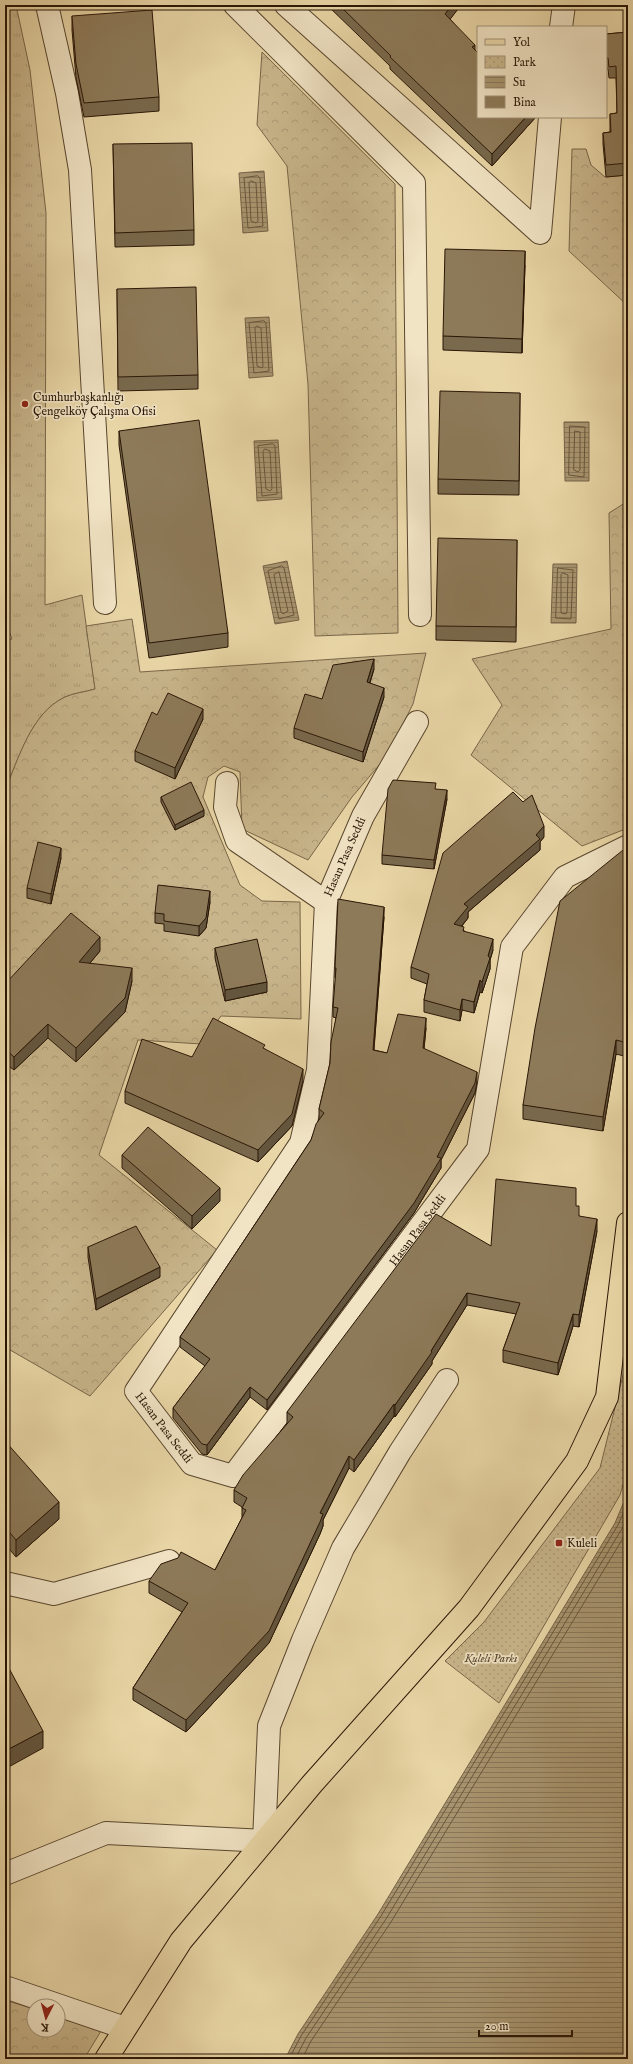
<svg xmlns="http://www.w3.org/2000/svg" width="633" height="2064" font-family="'IM FELL English',serif">
  <style>
    .grass { fill: url(#grass-tufts); stroke: #786648 }
    .forest { fill: url(#forest-crowns); stroke: #786648 }
    .park { fill: url(#park-dots); stroke: #786648 }
    .water { fill: url(#water-rules); stroke: #756246 }
    .lines { fill: none; stroke-linecap: round; stroke-linejoin: round }
    .shore { stroke: #68563b; stroke-width: 1 }
    .minor-casing { stroke: #59462e; stroke-width: 24 }
    .major-casing { stroke: #291606; stroke-width: 24 }
    .minor { stroke: #f1e4c5; stroke-width: 22 }
    .major { stroke: #e9d6a6; stroke-width: 22 }
    .wall { fill: #79694d; stroke: #291606 }
    .shaded-wall { fill: #63553e; stroke: #291606 }
    .building { fill: #8d7a59; stroke: #291606 }
    .poi-dot { fill: #8f2418; stroke: #f1e4c5; stroke-width: 1.5 }
    .labels { text-anchor: middle; dominant-baseline: central; stroke-width: 3.5; stroke-linejoin: round; paint-order: stroke }
    .poi-label { font-size: 12px; fill: #291606; stroke: #f1e4c5; text-anchor: start }
    .street-label { font-size: 12px; fill: #291606; stroke: #f1e4c5 }
    .park-label { font-size: 12px; font-style: italic; fill: #59462e; stroke: #f1e4c5 }
  </style>
  <defs>
    <pattern id="grass-tufts" width="24" height="20" patternUnits="userSpaceOnUse"><rect width="24" height="20" fill="#c8b58b"/><path d="M3 7l-1-3M5 7V3M7 7l1-3M15 17l-1-3M17 17v-4M19 17l1-3" fill="none" stroke="#ac9b76"/></pattern>
    <pattern id="forest-crowns" width="20" height="18" patternUnits="userSpaceOnUse"><rect width="20" height="18" fill="#c8b58b"/><path d="M2 6a3 3 0 1 1 6 0M12 15a3 3 0 1 1 6 0" fill="none" stroke="#ac9b76"/></pattern>
    <pattern id="park-dots" width="8" height="8" patternUnits="userSpaceOnUse"><rect width="8" height="8" fill="#c8b58b"/><path d="M2 2h.1M6 6h.1" fill="none" stroke="#ac9b76" stroke-width="1.8" stroke-linecap="round"/></pattern>
    <pattern id="water-rules" width="6" height="5" patternUnits="userSpaceOnUse"><rect width="6" height="5" fill="#a89570"/><path d="M0 2.5h6" fill="none" stroke="#89795a"/></pattern>
  </defs>
  <rect width="100%" height="100%" fill="#e9d6a6"/>
  <filter id="stains"><feTurbulence type="fractalNoise" baseFrequency=".005" numOctaves="4"/><feColorMatrix values="0 0 0 0 .2 0 0 0 0 .09 0 0 0 0 .02 0 0 0 .5 -.17"/></filter>
  <radialGradient id="worn" r=".72"><stop offset=".6" stop-color="#630" stop-opacity="0"/><stop offset="1" stop-color="#630" stop-opacity=".3"/></radialGradient>
  <path class="grass" d="M5,5H16L30,70L46,213L45,605L82,595L95,689C85,692 74,693 65,697C31,713 19,758 5,790V641L12,639L5,619Z"/>
  <path class="forest" d="M262,52L395,184L398,633L315,636L308,384L287,166L257,125Z
    M572,149H586L591,165L605,177L628,175V306L569,251Z
    M628,501V828L582,846L471,755L502,705L472,659L611,629L609,513Z
    M132,619L140,672L426,653L413,704L387,756L352,797L308,860L242,829L240,772L224,766L208,777L203,797L240,885L262,901L300,902L301,1019L221,1016L201,1044L138,1040L99,1155L217,1250L90,1396L5,1347V790C19,758 31,713 65,697C74,693 85,692 95,689L86,626Z
    M5,2000L34,2009V2030H58V2017L101,2031L84,2059H5Z"/>
  <path class="park" d="M628,1355V1468L620,1495L499,1703L445,1661L484,1622L600,1468Z"/>
  <path class="water" d="M264,171L268,231L243,233L239,173Z
    M269,317L273,376L249,378L245,318Z
    M564,422H589V481H565Z
    M278,440L282,499L257,501L254,441Z
    M287,561L299,620L275,624L263,566Z
    M553,564H577L576,623H551Z
    M628,1492V2059H285L298,2034L378,1914L615,1523Z"/>
  <g class="lines">
    <path class="shore" d="M258,176L260,178L263,226L248,228L244,178Z
      M251,181L256,183L258,221L256,223L251,221L249,183Z
      M264,321L266,323L269,371L254,373L249,323Z
      M257,326L261,328L263,366L262,368L257,366L255,328Z
      M570,426L585,427L584,477L569,475Z
      M575,431L580,432V470L578,472L574,470Z
      M273,444L275,446L277,494L262,496L258,446Z
      M265,449L270,451L272,489L270,491L266,489L263,452Z
      M282,566L284,568L294,615L279,619L268,571Z
      M558,568L573,570L571,619L556,618Z
      M279,572L288,611L283,614L281,612L274,575Z
      M563,573L568,575L567,612L566,614L561,613V575Z
      M289,2059L301,2036L381,1916L618,1525L628,1503
      M295,2059L306,2038L386,1919L623,1527L628,1515
      M302,2059L311,2041L391,1922L628,1530"/>
    <defs>
      <g id="minor">
        <path d="M47,5L67,93L80,170L105,603"/>
        <path d="M235,5L414,183L420,615"/>
        <path d="M286,5L540,233L550,117"/>
        <path d="M561,27L564,5"/>
        <path id="s1" d="M417,722L363,816L326,902L318,1070L301,1143L136,1391L192,1464L233,1476L478,1149L512,947L565,877L628,846"/>
        <path d="M227,783L225,807L237,841L326,902"/>
        <path d="M5,1583L54,1594L169,1561"/>
        <path d="M5,1874L106,1833L264,1841L269,1726L303,1640L343,1548L400,1452L447,1380"/>
        <path d="M5,1987L125,2028"/>
      </g>
      <path id="major" d="M106,2059L181,1941L312,1784L469,1608L577,1461L607,1397L628,1223"/>
    </defs>
    <use href="#minor" class="minor-casing"/>
    <use href="#major" class="major-casing"/>
    <use href="#minor" class="minor"/>
    <use href="#major" class="major"/>
  </g>
  <path class="wall" d="M327,5H461L450,19L475,50L535,117V118L492,166L390,69V66Z
    M72,16L159,97V111L84,117L76,78L72,30Z
    M628,32V175L606,177L603,144V133L610,132V114L617,113L616,78H609L608,69H606V34Z
    M113,144L194,230V245L115,247Z
    M525,265L522,353L443,350V336Z
    M117,289L198,375V389L118,391Z
    M520,393L519,495L438,494V479Z
    M119,431L228,633V647L149,658L119,445Z
    M517,540L516,642L436,640V626Z
    M374,669L370,683L384,697L363,762L294,738V728L322,699Z
    M203,719L175,779L135,761V751Z
    M436,789L447,799L434,869L382,864V855Z
    M161,797L204,816L175,830L161,802Z
    M544,837L540,842V850L468,912V918L462,926L464,931L493,950L490,960V969L482,993L480,992L474,1013L462,1010L460,1021L424,1012V1000L427,984L411,978V967Z
    M628,846V1057L616,1054L603,1131L523,1119V1105Z
    M61,858L51,904L27,898V888Z
    M210,902L206,928L199,936L164,931V924L155,923V913Z
    M384,917L374,1050L387,1053L426,1028L424,1049L477,1082L475,1093L441,1160V1168L414,1213L267,1410L250,1397L207,1455L202,1454L173,1418V1408L205,1366L180,1347V1337L311,1140L319,1119V1109L330,1063L336,1018L333,1017V1007L336,978H335V968Z
    M215,948L267,992L225,1001L215,958Z
    M100,951L90,963L132,981L125,1012L76,1062L48,1038L14,1070L5,1063V983H6Z
    M265,1049L303,1081L292,1126L258,1162L125,1103V1091L192,1057Z
    M122,1155L220,1201L192,1229L122,1168Z
    M576,1206L579,1216L597,1231L579,1327L573,1326L558,1375L503,1362V1350L516,1314L467,1305L432,1361V1364L395,1417L394,1416L354,1472L349,1468L323,1520V1526L320,1534L269,1643L186,1732L133,1700V1688L182,1612L149,1593V1581L215,1570L242,1518V1507L234,1502V1490L287,1423V1412L491,1246Z
    M88,1247L160,1277L96,1310L88,1257Z
    M5,1441L59,1519L16,1557L5,1544Z"/>
  <path class="shaded-wall" d="M452,5H461L445,26V14Z
    M475,45V56L472,47Z
    M526,117H535V118L492,166V154Z
    M525,251V265L522,353V339Z
    M374,659V669L367,691V682Z
    M384,688V697L363,762V752Z
    M203,709V719L175,779V768Z
    M447,790V799L434,869V860Z
    M204,810V816L175,830V825Z
    M544,826V837L540,842V850L468,912V918L454,935V924L464,904Z
    M61,848V858L51,904V894Z
    M210,891V902L206,928L199,936V926Z
    M384,907V917L373,1060V1050Z
    M100,937V951L79,976V962Z
    M493,939V950L490,960V969L482,993V982L488,956Z
    M132,968V981L125,1012L76,1062V1048Z
    M480,980V992L474,1013V1002Z
    M267,982V992L225,1001V990Z
    M462,999V1010L460,1021V1010Z
    M426,1018V1028L423,1058V1048Z
    M48,1024V1038L14,1070V1057Z
    M616,1040V1054L603,1131V1117Z
    M303,1069V1081L292,1126L258,1162V1150Z
    M477,1072V1082L475,1093L441,1160V1168L414,1213L267,1410V1400L437,1157Z
    M220,1188V1201L192,1229V1216Z
    M597,1219V1231L579,1327V1315Z
    M160,1267V1277L96,1310V1299Z
    M467,1293V1305L432,1361V1364L395,1417V1405L431,1351Z
    M573,1314V1326L558,1375V1363Z
    M250,1387V1397L207,1455V1445Z
    M394,1404V1416L354,1472V1460Z
    M349,1456V1468L323,1520V1526L320,1534L269,1643L186,1732V1720L320,1513Z
    M59,1502V1519L16,1557V1540Z
    M43,1731V1748L5,1769V1751Z"/>
  <path class="building" d="M339,5H452L445,14L475,45L472,47L478,53V117H526L492,154L390,57L391,56Z
    M152,10L159,97L84,103L76,64L72,16Z
    M628,32V163L606,165L603,133L611,132L610,114L617,113L616,66L609,67L608,58H606V34Z
    M192,143L194,230L115,233L113,144Z
    M445,249L525,251L522,339L443,336Z
    M196,287L198,375L118,377L117,289Z
    M440,391L520,393L519,481L438,479Z
    M199,420L228,633L149,643L119,431Z
    M438,538L517,540L516,627L436,626Z
    M374,659L367,682L384,688L363,752L294,728L305,694L322,699L333,665Z
    M168,693L203,709L175,768L135,751L152,712L157,715Z
    M393,780L436,783L435,789L447,790L434,860L382,855L388,789Z
    M191,782L204,810L175,825L161,797Z
    M513,792L523,802L532,795L544,826L536,835L540,839L464,904L468,907L454,924L464,927L463,931L493,939L488,956L490,958L482,982L480,980L474,1002L462,999L460,1010L424,1000L429,974L411,967L443,853Z
    M38,842L61,848L51,894L27,888Z
    M628,846V1043L616,1040L603,1117L523,1105L535,1028L560,901Z
    M158,885L210,891L206,918L199,926L164,921V914L155,913Z
    M338,899L384,907L373,1050L387,1053L398,1014L426,1018L423,1048L477,1072L475,1083L437,1157L441,1158L414,1203L267,1400L250,1387L207,1445L202,1444L173,1408L210,1359L180,1337L311,1140L316,1124L324,1113L319,1109L330,1063L331,1042L338,1008L333,1007L336,968H335Z
    M71,913L100,937L79,962L132,968L125,998L76,1048L48,1024L14,1057L5,1049V983H6Z
    M257,939L267,982L225,990L215,948Z
    M213,1018L265,1045L263,1048L303,1069L292,1114L258,1150L125,1091L142,1039L192,1057Z
    M148,1127L220,1188L192,1216L122,1155Z
    M496,1179L576,1188V1206H579V1216L597,1219L579,1315L573,1314L558,1363L503,1350L520,1303L467,1293L431,1351L432,1352L395,1405L394,1404L354,1460L349,1456L320,1513L323,1514L320,1522L269,1631L186,1720L133,1688L188,1603L149,1581L161,1564L178,1558L181,1552L215,1570L246,1510L242,1508L247,1498L234,1490L243,1475L293,1417L287,1412L436,1214L491,1246Z
    M136,1226L160,1267L96,1299L88,1247Z
    M5,1441L59,1502L16,1540L5,1527Z
    M5,1661L43,1731L5,1751Z"/>
  <g class="poi-dot">
    <circle cx="25" cy="404" r="4"/>
    <rect x="555" y="1539" width="8" height="8" rx="2"/>
  </g>
  <g class="labels">
    <g class="poi-label">
      <text x="33" y="397">Cumhurbaşkanlığı<tspan x="33" dy="14">Çengelköy Çalışma Ofisi</tspan></text>
      <text x="567" y="1543">Kuleli</text>
    </g>
    <g class="street-label">
      <text transform="translate(345 857) rotate(-66)">Hasan Pasa Seddi</text>
      <text stroke="none"><textPath href="#s1" startOffset="1185">Hasan Pasa Seddi</textPath></text>
      <text stroke="none"><textPath href="#s1" startOffset="789">Hasan Pasa Seddi</textPath></text>
    </g>
    <g class="park-label">
      <text x="491" y="1658">Kuleli Parkı</text>
    </g>
  </g>
  <rect width="633" height="2064" fill="none" stroke="#e9d6a6" stroke-width="20"/>
  <rect x="6" y="6" width="621" height="2052" fill="none" stroke="#291606" stroke-width="2"/>
  <rect x="10" y="10" width="613" height="2044" fill="none" stroke="#291606"/>
  <rect x="477" y="26" width="130" height="92" fill="#f1e4c5" stroke="#a19279"/>
  <rect x="485" y="39" width="20" height="6" fill="#e9d6a6" stroke="#a19279"/>
  <text x="513" y="46" font-size="12" fill="#291606">Yol</text>
  <rect x="485" y="56" width="20" height="12" fill="url(#park-dots)" stroke="#a19279"/>
  <text x="513" y="66" font-size="12" fill="#291606">Park</text>
  <rect x="485" y="76" width="20" height="12" fill="url(#water-rules)" stroke="#a19279"/>
  <text x="513" y="86" font-size="12" fill="#291606">Su</text>
  <rect x="485" y="96" width="20" height="12" fill="#8d7a59" stroke="#a19279"/>
  <text x="513" y="106" font-size="12" fill="#291606">Bina</text>
  <g transform="translate(46 2018) rotate(186)"><circle r="19" fill="#f1e4c5" stroke="#a19279"/>
  <path d="M0-3L7 15L0 10L-7 15Z" fill="#8f2418"/>
  <text y="-6" font-size="11" font-weight="bold" text-anchor="middle" fill="#291606">K</text>
  </g>
  <path d="M479 2030v6h93v-6" fill="none" stroke="#291606" stroke-width="2"/>
  <text x="485" y="2030" font-size="12" fill="#291606" stroke="#f1e4c5" stroke-width="3" paint-order="stroke">20 m</text>
  <rect width="100%" height="100%" filter="url(#stains)"/>
  <rect width="100%" height="100%" fill="url(#worn)"/>
</svg>
